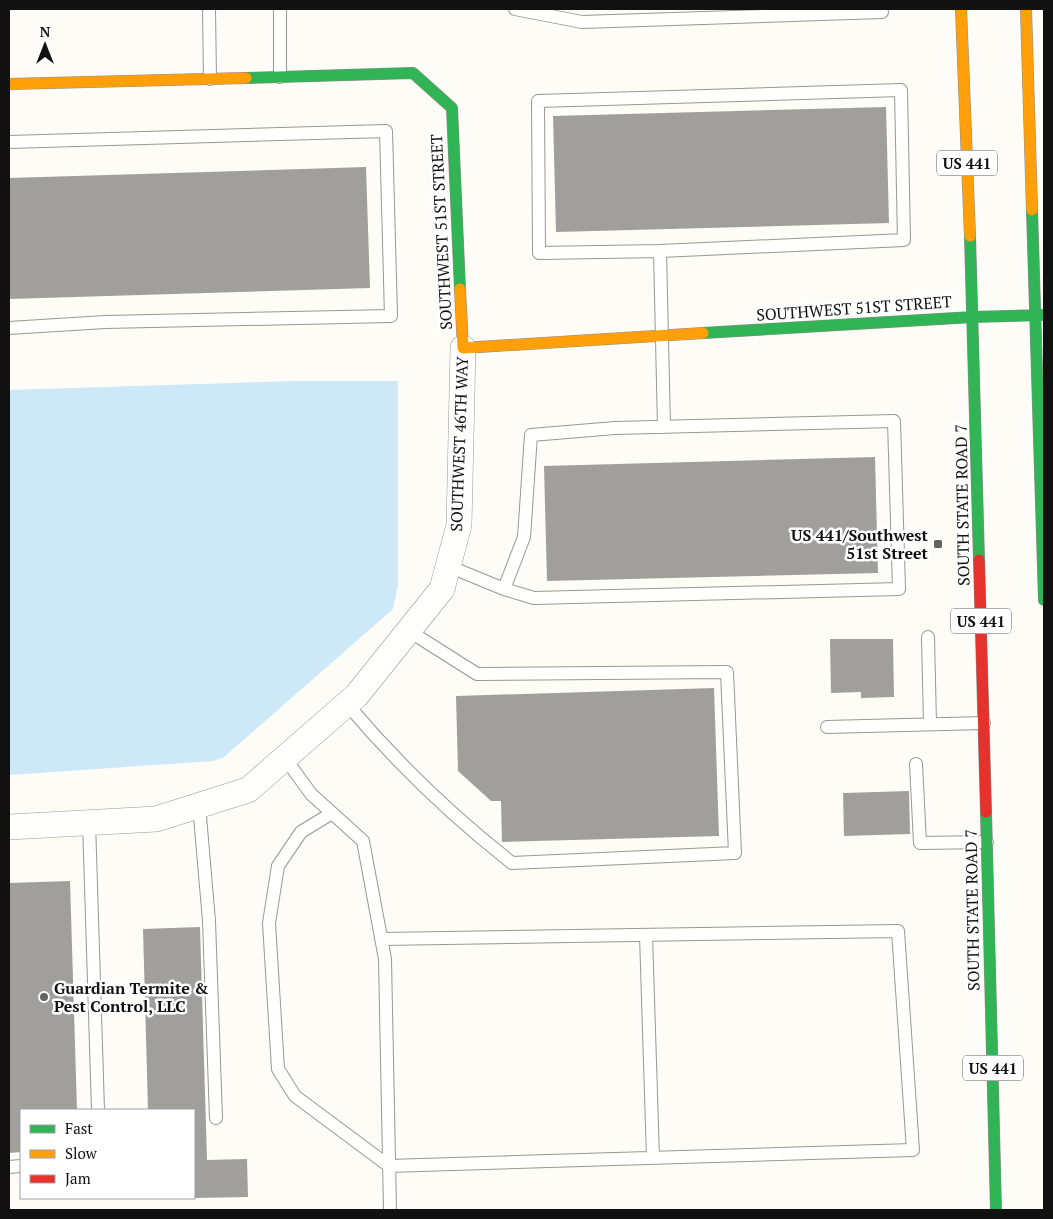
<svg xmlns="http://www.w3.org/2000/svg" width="1053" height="1219" font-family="'PT Serif',serif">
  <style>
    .water { fill: #cde8f7 }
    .building { fill: #a19f9c }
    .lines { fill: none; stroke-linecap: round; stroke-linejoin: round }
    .lane-casing { stroke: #979795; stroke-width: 14 }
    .street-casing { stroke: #979795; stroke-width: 26 }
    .fast-casing { stroke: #8e8d8b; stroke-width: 12 }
    .slow-casing { stroke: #8e8d8b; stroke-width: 12 }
    .jam-casing { stroke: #8e8d8b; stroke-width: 12 }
    .lane { stroke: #fffffe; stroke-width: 12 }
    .street { stroke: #fffffe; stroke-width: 25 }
    .fast { stroke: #30b455; stroke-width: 11 }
    .slow { stroke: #ff9f0a; stroke-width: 11 }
    .jam { stroke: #e5322d; stroke-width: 11 }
    .poi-dot { fill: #646362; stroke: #fff; stroke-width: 2 }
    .labels { text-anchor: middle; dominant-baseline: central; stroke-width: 5; stroke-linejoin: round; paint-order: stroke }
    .shield { fill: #fff; stroke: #585858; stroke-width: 1 }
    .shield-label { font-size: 15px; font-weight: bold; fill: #111 }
    .street-label { font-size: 16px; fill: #111; stroke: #fff }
    .poi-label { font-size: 16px; font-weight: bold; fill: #111; stroke: #fff; text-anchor: end }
  </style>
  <rect width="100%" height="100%" fill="#fdfcf7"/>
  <path class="water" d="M296,381H398V585L393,609L224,757L213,761L9,775V390Z"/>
  <path class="building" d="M886,107L889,223L556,232L553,116Z
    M366,167L370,288L9,299V178Z
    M875,457L878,573L547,581L544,466Z
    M830,639H893L894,697L861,698V692L831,693Z
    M714,688L719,836L502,842L501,801H491L458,771L456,696Z
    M909,791L910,834L844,836L843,793Z
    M70,881L77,1110H21V1152L9,1153V883Z
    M200,927L207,1160L247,1159L248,1197L194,1198V1110H148L143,929Z"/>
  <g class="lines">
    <defs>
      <path id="lane" d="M209,9L210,79
        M280,9V77
        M515,9L582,22L882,12
        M9,142L386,131L391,316L105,322L9,328
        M660,251L539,253L538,101L901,90L904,240L660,251L664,427
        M448,566L504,589L534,598L899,589L894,421L615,428L531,435L524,537L504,589
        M928,637L930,724
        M347,704C396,762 452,816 512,863L735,853L727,672L477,674L409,631
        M827,727L984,723
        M285,758L311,794L363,841L385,959L390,1210
        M916,764L920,843L987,842
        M199,805L209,921L216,1118
        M332,813L301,832L278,866L269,923L278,1069L295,1096L389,1166L913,1150L898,931L381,939
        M89,822L98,1110
        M646,935L653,1158
        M9,1167L21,1166"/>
      <path id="street" d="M9,827L156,819L248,790L357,695L442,589L459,525L463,348"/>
      <path id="fast" d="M246,78L413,73L452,108L460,289
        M1032,210L1044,600
        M970,236L979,560
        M703,333L973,317L1044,315
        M986,812L996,1210"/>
      <path id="slow" d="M961,9L970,236
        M1026,9L1032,210
        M9,84L246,78
        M460,289L463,348L703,333"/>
      <path id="jam" d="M979,560L986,812"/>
    </defs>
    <use href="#lane" class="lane-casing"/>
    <use href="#street" class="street-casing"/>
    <use href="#fast" class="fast-casing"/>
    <use href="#slow" class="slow-casing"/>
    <use href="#jam" class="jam-casing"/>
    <use href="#lane" class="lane"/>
    <use href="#street" class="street"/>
    <use href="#fast" class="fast"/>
    <use href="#slow" class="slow"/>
    <use href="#jam" class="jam"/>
  </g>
  <g class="poi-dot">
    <rect x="933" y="539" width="10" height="10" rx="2.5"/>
    <circle cx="44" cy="997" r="5"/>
  </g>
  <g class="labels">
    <g class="shield">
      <rect x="937" y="150.5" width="60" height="25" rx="4"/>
      <rect x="951" y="608.5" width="60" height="25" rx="4"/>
      <rect x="963" y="1055.5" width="60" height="25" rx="4"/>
    </g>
    <g class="shield-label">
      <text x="967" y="163">US 441</text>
      <text x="981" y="621">US 441</text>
      <text x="993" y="1068">US 441</text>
    </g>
    <g class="street-label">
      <text transform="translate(441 232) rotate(-93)">SOUTHWEST 51ST STREET</text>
      <text transform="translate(854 308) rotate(-4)">SOUTHWEST 51ST STREET</text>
      <text transform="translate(459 444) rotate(-88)">SOUTHWEST 46TH WAY</text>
      <text transform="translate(962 505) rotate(-91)">SOUTH STATE ROAD 7</text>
      <text transform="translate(972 910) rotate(-91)">SOUTH STATE ROAD 7</text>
    </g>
    <g class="poi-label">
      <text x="928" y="535">US 441/Southwest<tspan x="928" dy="18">51st Street</tspan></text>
      <text x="54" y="988" text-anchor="start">Guardian Termite &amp;<tspan x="54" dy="18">Pest Control, LLC</tspan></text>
    </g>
  </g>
  <rect width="1053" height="1219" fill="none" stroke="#111111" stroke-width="20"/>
  <rect x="20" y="1109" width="175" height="90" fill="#ffffff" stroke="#a0a0a0"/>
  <rect x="30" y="1125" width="25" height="8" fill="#30b455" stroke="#a0a0a0"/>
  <text x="65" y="1134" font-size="15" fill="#111111">Fast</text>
  <rect x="30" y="1150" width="25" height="8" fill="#ff9f0a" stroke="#a0a0a0"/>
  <text x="65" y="1159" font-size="15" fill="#111111">Slow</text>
  <rect x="30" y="1175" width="25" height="8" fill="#e5322d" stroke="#a0a0a0"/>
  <text x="65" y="1184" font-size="15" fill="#111111">Jam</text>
  <g transform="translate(45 45)" stroke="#ffffff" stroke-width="4" paint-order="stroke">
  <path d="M0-4L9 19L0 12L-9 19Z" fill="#111111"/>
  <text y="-8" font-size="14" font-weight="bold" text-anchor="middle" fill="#111111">N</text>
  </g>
</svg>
